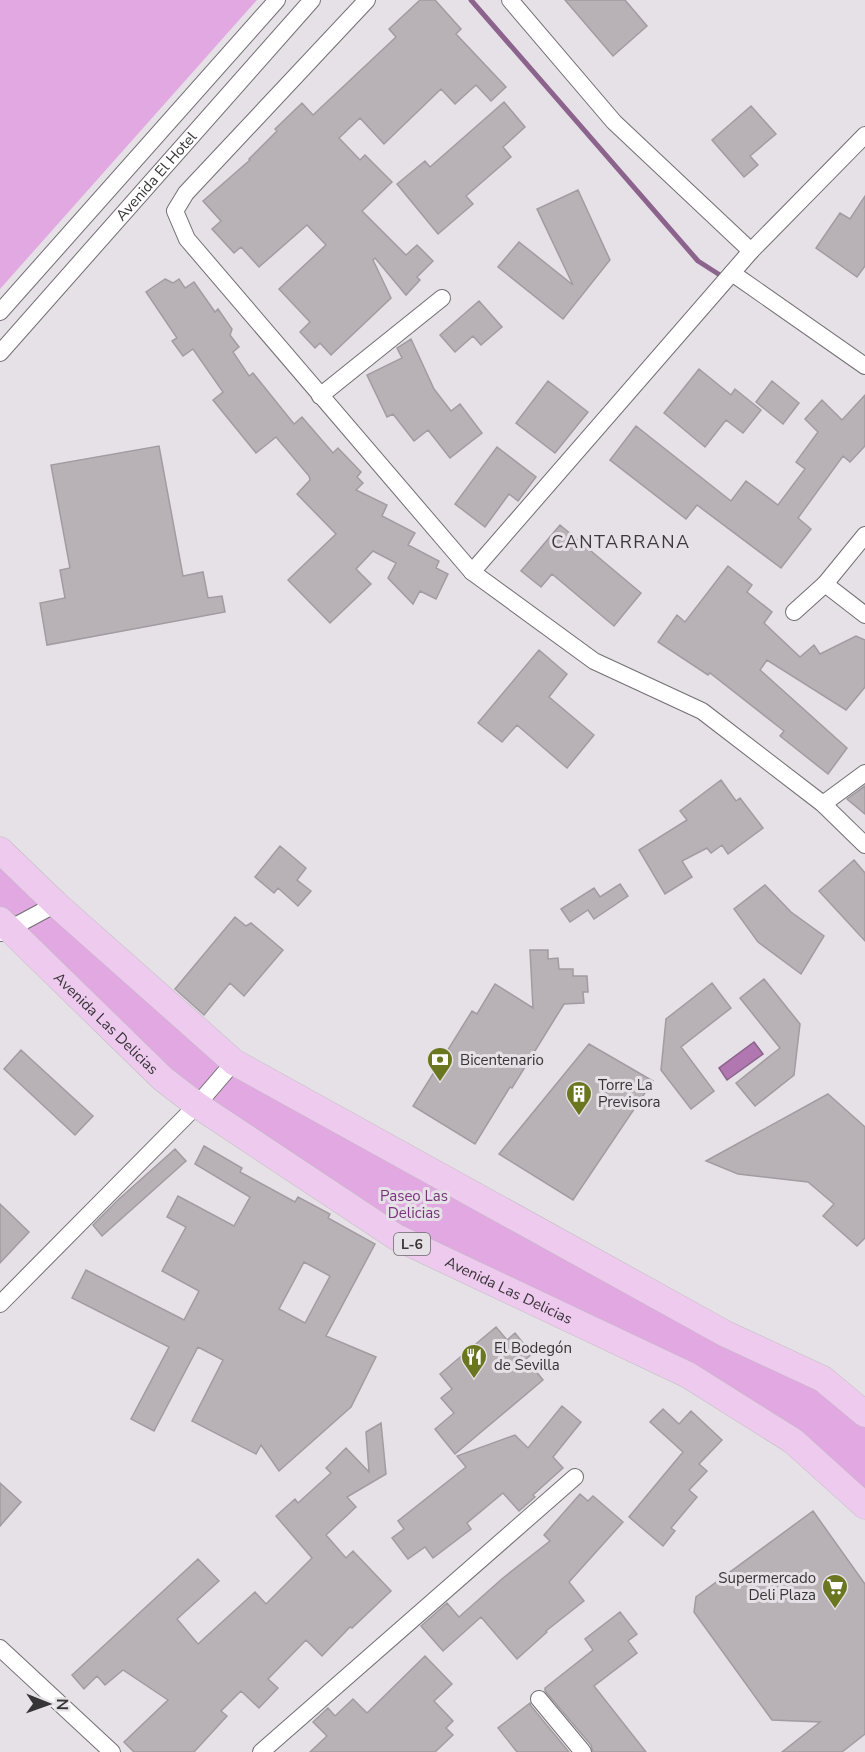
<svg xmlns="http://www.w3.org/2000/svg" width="865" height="1752" font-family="'Nunito Sans',sans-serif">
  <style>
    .green { fill: #e1a8e1 }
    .water { fill: #b077b1; stroke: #8b638c; stroke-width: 1.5 }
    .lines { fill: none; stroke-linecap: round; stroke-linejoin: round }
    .stream { stroke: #8b638c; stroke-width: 5 }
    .building { fill: #b8b2b7; stroke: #a19ca1; stroke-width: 1.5; fill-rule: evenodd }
    .minor-casing { stroke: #726e72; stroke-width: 18 }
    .primary-casing { stroke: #bfbebf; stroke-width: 27 }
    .minor { stroke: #fff; stroke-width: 16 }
    .primary { stroke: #eecaef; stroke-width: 26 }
    .labels { text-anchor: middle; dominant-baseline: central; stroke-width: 6; stroke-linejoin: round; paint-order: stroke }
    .shield { fill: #e6e1e6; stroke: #6b686b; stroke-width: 1.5 }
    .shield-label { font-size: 14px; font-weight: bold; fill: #363436 }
    .street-label { font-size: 15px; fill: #363436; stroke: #e6e1e6 }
    .poi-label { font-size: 15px; fill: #363436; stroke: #e6e1e6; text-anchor: start }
    .park-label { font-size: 15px; fill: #79337c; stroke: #e6e1e6 }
    .quarter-label { font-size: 18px; letter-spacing: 1.5px; fill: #3c383c; stroke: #e6e1e6 }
  </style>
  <rect width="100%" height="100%" fill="#e6e1e6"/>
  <path class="green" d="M0,0H257L0,289Z
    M0,850L234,1062L865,1414V1507L793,1441L396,1237L197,1105L0,920Z"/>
  <path class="water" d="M754,1042L763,1054L727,1080L719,1068Z"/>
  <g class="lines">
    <path class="stream" d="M471,0L698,261L723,277"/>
  </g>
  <path class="building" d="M420,0H435L461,29L456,34L506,87L491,101L476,85L455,104L441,89L384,144L360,118L339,138L360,160L365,155L392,182L362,211L406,255L417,245L433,261L417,277L420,280L406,295L375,258L373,260L391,298L331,355L320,343L315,348L300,332L310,322L279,289L326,245L307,225L259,267L241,247L234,253L212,229L221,221L203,201L250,160L249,159L277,131L275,129L302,103L313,115L396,37L389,29Z
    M565,0H625L647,26L613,56Z
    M504,102L525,127L503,147L511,157L466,196L473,204L438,234L397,184L425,161L430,167Z
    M751,106L776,134L750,156L758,165L744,177L712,140Z
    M578,190L610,260L563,319L498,267L519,242L573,285L537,209Z
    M865,196V266L857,277L816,248L840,213L850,219Z
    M165,279L173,283L179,279L185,288L194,282L215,312L218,309L232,329L230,335L239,347L233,352L249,376L253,373L294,424L302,417L333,453L338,448L361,472L357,477L363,483L356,490L387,505L382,516L415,533L408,545L439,561L436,568L448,574L436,599L420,591L413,604L388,578L396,563L373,551L356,569L371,584L330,623L288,580L336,534L297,494L310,480L309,476L276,437L256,453L213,400L223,392L193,349L183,356L172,341L177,338L146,292Z
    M479,301L502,327L481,345L473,336L455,352L440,335Z
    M411,339L434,389L451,411L460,404L482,433L450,458L428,430L414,441L393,414L387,417L367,375L402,358L397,348Z
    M699,369L731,395L735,389L761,410L743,433L726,420L705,447L664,413Z
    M548,381L588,412L555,453L516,423Z
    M772,381L799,403L783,424L756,402Z
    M865,395V446L850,462L843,456L798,518L811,529L781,568L697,505L686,519L610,460L636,426L731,501L746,481L778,505L805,469L796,462L818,432L805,419L822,400L842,420Z
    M159,446L183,576L203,572L208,598L222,596L225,612L47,645L40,603L65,598L60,570L70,568L51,465Z
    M497,447L536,477L518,501L509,494L485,527L455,504Z
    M560,525L641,593L614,626L552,574L541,587L521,571Z
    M728,566L752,585L747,592L772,612L764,623L800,657L814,645L820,654L856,636L865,640V687L846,710L767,660L760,670L847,748L828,774L780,736L784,731L710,673L708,675L658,642L677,615L685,622Z
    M539,650L567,674L549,697L594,735L567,768L517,725L502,742L478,723Z
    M721,780L736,801L740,798L763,828L728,854L722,845L711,853L707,848L682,861L692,877L665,894L639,850L687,820L680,811Z
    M865,786V814L847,799Z
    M280,846L306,868L297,880L311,891L298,906L278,888L274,893L255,877Z
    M854,860L865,873V941L819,891Z
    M620,884L628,896L594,919L588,910L570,922L561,909L594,888L600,897Z
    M765,885L791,912L824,936L801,974L758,942L734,909Z
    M235,917L246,926L251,923L283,950L244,996L230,983L204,1015L175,989Z
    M530,950H548V959L558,958L559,969H573V976H587L588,992H583L584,1003L564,1004L512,1088L510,1087L475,1144L413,1106L472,1011L477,1014L495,984L533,1008Z
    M764,979L800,1024L794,1075L755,1106L736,1083L780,1048L740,998Z
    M712,983L731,1008L681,1047L714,1091L691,1109L661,1070L666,1019Z
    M589,1044L653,1081L573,1200L499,1154Z
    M21,1050L93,1116L75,1135L4,1069Z
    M828,1094L865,1127V1238L857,1246L823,1216L834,1204L808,1182L738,1174L706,1161Z
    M204,1146L242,1168L240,1172L295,1202L298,1197L330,1214L328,1218L375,1244L326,1336L376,1357L351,1407L279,1471L261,1445L256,1454L192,1421L223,1360L198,1347L154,1431L131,1419L169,1347L72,1298L86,1270L184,1320L199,1291L162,1271L186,1227L167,1217L178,1196L234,1226L250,1197L195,1164ZM304,1262L330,1276L305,1323L279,1309Z
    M175,1149L186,1161L102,1236L93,1225L119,1199Z
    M0,1204L29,1232L0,1263Z
    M496,1327L507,1340L515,1333L532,1354L526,1359L543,1380L455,1454L435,1429L454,1413L441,1398L452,1389L440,1374Z
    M562,1406L581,1422L553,1457L563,1468L533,1495L535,1497L519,1511L503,1493L467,1523L471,1529L433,1558L425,1547L408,1559L392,1538L404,1529L398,1521L466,1467L457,1456L515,1435L528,1448Z
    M663,1409L679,1424L691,1411L722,1440L699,1464L707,1471L689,1490L697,1497L671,1528L675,1531L663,1546L629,1517L683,1452L650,1422Z
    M381,1423L386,1474L347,1497L356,1507L326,1535L346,1558L353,1551L391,1591L352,1628L350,1627L322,1656L306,1640L268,1679L278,1688L259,1708L241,1691L221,1711L227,1716L194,1752H134L124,1742L168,1700L123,1670L105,1685L97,1676L84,1689L72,1675L198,1559L219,1581L177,1619L198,1644L255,1592L266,1604L312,1558L276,1516L295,1499L298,1503L331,1473L326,1468L346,1448L369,1472L366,1432Z
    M0,1483L21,1502L0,1526Z
    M580,1494L588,1501L593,1496L623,1522L569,1582L584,1601L546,1631L547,1632L517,1659L481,1617L443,1651L421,1626L447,1603L459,1617L503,1578L550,1541L544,1535Z
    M813,1511L865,1584V1734L842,1752H782L820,1722L772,1720L694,1612L696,1597Z
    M620,1612L637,1634L628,1641L637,1653L594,1686L646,1752H593L591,1745L545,1691V1688L593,1650L585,1639Z
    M425,1656L452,1684L434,1701L453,1721L446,1728L453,1735L435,1752H310L327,1736L313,1722L328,1708L335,1716L353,1699L367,1713Z
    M530,1703L531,1706L569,1752H517L498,1728Z"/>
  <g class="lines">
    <defs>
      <g id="minor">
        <path d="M367,0L186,193L175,211L187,239L472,572L594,661L702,711L823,804L865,845"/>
        <path d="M510,0L614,122L751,251"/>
        <path d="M732,273L865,366"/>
        <path d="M0,312L277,0"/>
        <path id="s1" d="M0,353L312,0"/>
        <path d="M320,396L442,298"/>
        <path d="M472,572L751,251L865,135"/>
        <path d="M825,584L865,615"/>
        <path d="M794,612L825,584L865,535"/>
        <path d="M823,804L865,773"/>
        <path d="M2,933L56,904"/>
        <path d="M0,1304L197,1105L234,1062"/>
        <path d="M0,1648L112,1752"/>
        <path d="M539,1699L583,1752"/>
        <path d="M261,1752L575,1477"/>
      </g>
      <g id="primary">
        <path d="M0,850L56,904L234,1062L726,1334L823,1379L865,1414"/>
        <path id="s2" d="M0,920L163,1079L197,1105L396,1237L688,1375L793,1441L865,1506"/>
      </g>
    </defs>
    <use href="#minor" class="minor-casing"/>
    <use href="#primary" class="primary-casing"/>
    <use href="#minor" class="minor"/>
    <use href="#primary" class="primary"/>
  </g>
  <defs>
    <symbol id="bank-pin" viewBox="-11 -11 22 30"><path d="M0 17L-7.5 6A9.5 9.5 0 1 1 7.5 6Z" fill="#6b7620" stroke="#e6e1e6"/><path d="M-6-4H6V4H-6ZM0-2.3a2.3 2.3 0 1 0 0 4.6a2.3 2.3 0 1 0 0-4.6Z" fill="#fff"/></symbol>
    <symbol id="building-pin" viewBox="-11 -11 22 30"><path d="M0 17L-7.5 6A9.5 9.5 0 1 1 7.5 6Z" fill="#6b7620" stroke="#e6e1e6"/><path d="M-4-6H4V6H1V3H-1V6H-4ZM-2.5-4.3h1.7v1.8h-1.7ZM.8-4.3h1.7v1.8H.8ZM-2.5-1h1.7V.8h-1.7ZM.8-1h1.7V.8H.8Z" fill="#fff"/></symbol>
    <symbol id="restaurant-pin" viewBox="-11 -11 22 30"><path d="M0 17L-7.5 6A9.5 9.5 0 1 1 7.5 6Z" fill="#6b7620" stroke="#e6e1e6"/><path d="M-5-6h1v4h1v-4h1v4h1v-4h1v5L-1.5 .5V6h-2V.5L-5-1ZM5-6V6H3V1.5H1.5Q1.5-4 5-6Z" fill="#fff"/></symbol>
    <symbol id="supermarket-pin" viewBox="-11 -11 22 30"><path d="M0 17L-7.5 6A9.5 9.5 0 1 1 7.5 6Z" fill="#6b7620" stroke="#e6e1e6"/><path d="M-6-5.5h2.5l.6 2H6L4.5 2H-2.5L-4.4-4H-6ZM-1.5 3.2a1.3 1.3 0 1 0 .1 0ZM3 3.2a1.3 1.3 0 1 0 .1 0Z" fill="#fff"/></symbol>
  </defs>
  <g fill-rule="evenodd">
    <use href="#bank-pin" x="425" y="1045" width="30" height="40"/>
    <use href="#building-pin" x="564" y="1079" width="30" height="40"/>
    <use href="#restaurant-pin" x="459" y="1342" width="30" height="40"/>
    <use href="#supermarket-pin" x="820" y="1572" width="30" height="40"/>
  </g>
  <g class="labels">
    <rect class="shield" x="394" y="1233" width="36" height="22" rx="4.5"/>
    <g class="shield-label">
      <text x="412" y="1244">L-6</text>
    </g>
    <g class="street-label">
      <text stroke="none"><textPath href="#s1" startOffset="236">Avenida El Hotel</textPath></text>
      <text stroke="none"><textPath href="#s2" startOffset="148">Avenida Las Delicias</textPath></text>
      <text stroke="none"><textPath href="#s2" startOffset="634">Avenida Las Delicias</textPath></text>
    </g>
    <g class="poi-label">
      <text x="460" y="1060">Bicentenario</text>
      <text x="598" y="1085">Torre La<tspan x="598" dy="17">Previsora</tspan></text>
      <text x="494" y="1348">El Bodegón<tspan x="494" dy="17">de Sevilla</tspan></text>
      <text x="816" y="1578" text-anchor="end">Supermercado<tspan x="816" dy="17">Deli Plaza</tspan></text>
    </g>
    <g class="park-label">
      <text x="414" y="1196">Paseo Las<tspan x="414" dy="17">Delicias</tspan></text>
    </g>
    <g class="quarter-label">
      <text x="621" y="542">CANTARRANA</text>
    </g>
  </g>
  <g transform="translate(48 1704) rotate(91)" stroke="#e6e1e6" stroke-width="4.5" paint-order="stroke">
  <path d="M0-4.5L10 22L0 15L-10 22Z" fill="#363436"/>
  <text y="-9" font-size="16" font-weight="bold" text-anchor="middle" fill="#363436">N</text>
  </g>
</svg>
